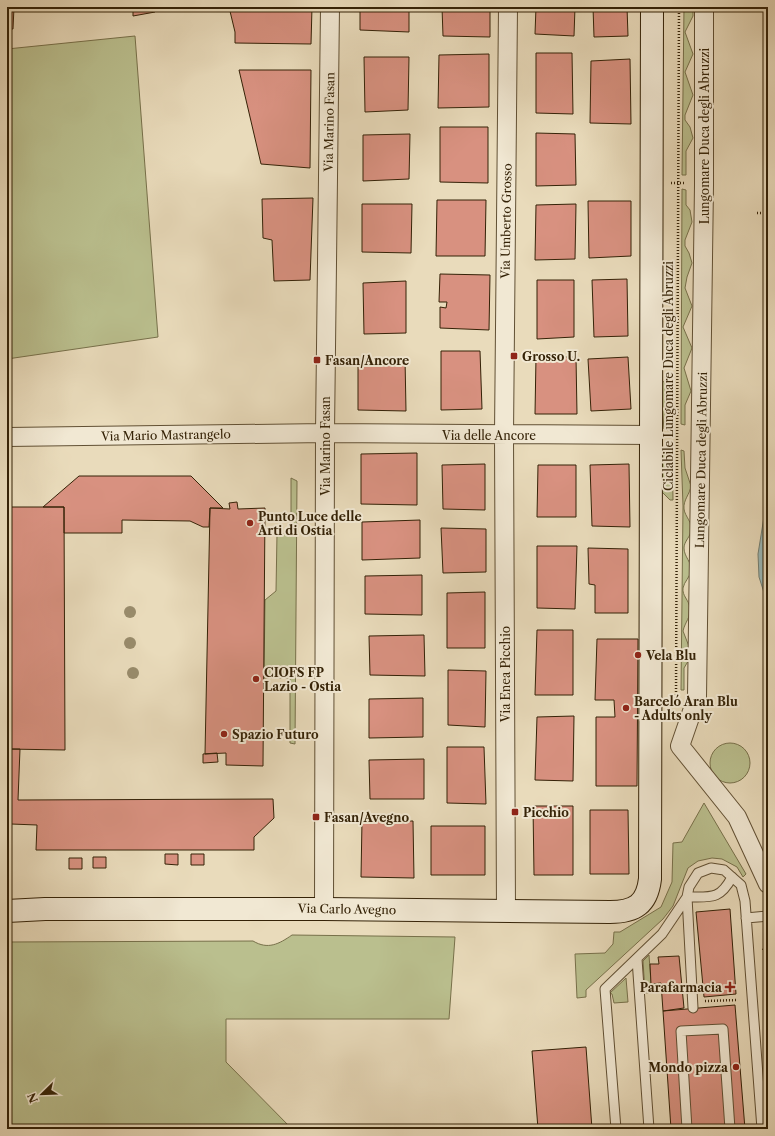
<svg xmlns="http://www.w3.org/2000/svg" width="775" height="1136" font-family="'Libre Caslon Text',serif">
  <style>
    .green { fill: #babf8e; stroke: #77704a }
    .water { fill: #9ab9b9; stroke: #717d72 }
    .building { fill: #d89180; stroke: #342207 }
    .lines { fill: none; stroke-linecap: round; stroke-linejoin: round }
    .lane-casing { stroke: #615034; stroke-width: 11 }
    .street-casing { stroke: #615034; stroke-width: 20 }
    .secondary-casing { stroke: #342207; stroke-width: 24 }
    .path { stroke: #342207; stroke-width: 2.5; stroke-dasharray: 1 2; stroke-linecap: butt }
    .lane { stroke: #f1e8d3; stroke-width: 9 }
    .street { stroke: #f1e8d3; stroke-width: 18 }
    .secondary { stroke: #f1e8d3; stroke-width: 22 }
    .tree { fill: #988b6b }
    .poi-dot { fill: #8f2418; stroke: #f1e8d3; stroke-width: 1.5 }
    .labels { text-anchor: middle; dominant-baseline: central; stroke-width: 4; stroke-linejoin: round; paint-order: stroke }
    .street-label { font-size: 12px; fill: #342207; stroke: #f1e8d3 }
    .poi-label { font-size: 12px; font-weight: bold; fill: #342207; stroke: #f1e8d3; text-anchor: start }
  </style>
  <rect width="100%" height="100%" fill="#e9dbbb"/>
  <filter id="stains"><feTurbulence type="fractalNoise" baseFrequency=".005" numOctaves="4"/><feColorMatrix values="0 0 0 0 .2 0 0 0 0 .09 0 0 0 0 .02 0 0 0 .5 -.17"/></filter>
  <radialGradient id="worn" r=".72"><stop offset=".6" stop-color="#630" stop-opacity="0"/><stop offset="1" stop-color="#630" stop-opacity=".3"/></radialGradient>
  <path class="green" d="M684,7H693V16L685,32L693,54L685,72L693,95L685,115V120L690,127L693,138L686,151V175H682Z
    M135,36L158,337L7,359V49Z
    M682,189L686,190V205L690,210L692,222L685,240V246L689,253L692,263L687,277L685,288L692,306L683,327L692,348L684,368L691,391L685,405V425L681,424Z
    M673,374L672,432L664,429L662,405L657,387Z
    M672,443L673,500H670L657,487L664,448Z
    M681,450L684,451L685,468L691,486C690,494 683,500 684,509C685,517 693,522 691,532C689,538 684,542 684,548C684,557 692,562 691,571C690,577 684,582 683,588C682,596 689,600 690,608C691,617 685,622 683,631L690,649V658L684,668V690H681L683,506Z
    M291,478L297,481L295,744L290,743V678H264L265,600L276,591L277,534L291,533Z
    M710 763a20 20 0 1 1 40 0a20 20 0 1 1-40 0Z
    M704,803L746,874L743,877L737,867L722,859L712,858L698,861L688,868L673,906L663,919L586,990V997L577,998L575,954L605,953L613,944L614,932H620L661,907L672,882L673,843L682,842Z
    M292,935L455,937L449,1019H226V1062L292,1129H7V942L253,941C268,950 279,944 292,935Z
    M649,955L651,983H661L662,992L645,993L643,961Z
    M626,978L628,1002L614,1003L612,994L610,993Z"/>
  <path class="water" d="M768,492V605L759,577L758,554Z"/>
  <path class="building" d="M7,7H14L13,29H7Z
    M87,7H110L87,8Z
    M133,7H154L155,12L133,16Z
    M229,7H312L311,44L235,43V32Z
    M360,7H409V32L360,30Z
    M442,7H490V37L443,36Z
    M536,7H575L574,36L535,34Z
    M593,7H627L628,36L594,37Z
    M536,53H572L573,114L536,113Z
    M489,54V107L438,108L439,55Z
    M364,57H409L408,110L365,112Z
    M630,59L631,124L590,123L591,61Z
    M239,70H311L310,168L261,164Z
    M440,127H488V183L440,182Z
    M536,133L575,134L576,185L536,186Z
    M410,134L409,179L363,181V135Z
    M313,198L310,280L274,281L272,240L263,238L262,199Z
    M437,200H486L485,256H436Z
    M588,201H631V256L589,258Z
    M362,204H412L411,253L362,252Z
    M576,204L575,259L535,260L536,205Z
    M440,274L490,275L489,330L440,328V307L446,308L447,302H439Z
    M627,279L628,336L594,337L592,280Z
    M537,280H574V337L537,339Z
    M406,281V333L364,334L363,283Z
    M441,351H480L482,409L441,410Z
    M536,357H576L577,414H535Z
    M628,357L631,409L591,411L588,359Z
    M405,358L406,411L358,410V359Z
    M417,453V505L361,504V454Z
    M485,464V510L443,509L442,465Z
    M629,464L630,527L592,526L590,465Z
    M538,465H576V517H537Z
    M79,476H191L223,508H210L209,527H203L190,521L122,520V533H64V507H43Z
    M237,502L238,509L265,508L263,766L226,765V753L205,754L210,508L230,509L229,503Z
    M7,507H64L65,750L7,749Z
    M420,520V558L362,560V522Z
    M441,528L486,529V572L443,573Z
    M537,546H577L575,609L537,608Z
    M588,548L628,549V613H595V585L589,584Z
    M422,575V615L365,614V576Z
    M485,592V648H447V593Z
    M537,630H573V695H535Z
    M424,635L425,676L370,675L369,636Z
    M597,639H638L637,786H596V717H615L614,700H595Z
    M448,670L486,671L485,727L448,725Z
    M423,698V737L369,738V699Z
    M574,716L573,781L535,780L537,717Z
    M447,747H484L486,804L447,803Z
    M7,749H20L18,800L273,799L274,818L254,837V850H36L37,825L11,824L7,820Z
    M217,753L218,762L203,763V754Z
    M424,759V799H370L369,760Z
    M533,806H573V875H534Z
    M590,810H628L629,874H590Z
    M362,821H413L414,878L361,877Z
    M431,826H485V875H431Z
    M165,854H178V865L165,864Z
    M191,854H204V865H191Z
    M93,857H106V868H93Z
    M69,858H82V869H69Z
    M730,909L736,994L704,997L696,912Z
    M679,956L684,1008L663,1011L661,983L651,984L650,964H659L658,957Z
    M735,1005L745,1129H671L663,1011Z
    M586,1047L592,1129H538L532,1051Z"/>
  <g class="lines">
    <defs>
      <path id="lane" d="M732,877C720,900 711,897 687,897L689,887L698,873L711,868L724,870L741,885L745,901L762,1129
        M746,918L768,916
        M637,959L649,1129
        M616,1129L605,989L662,934L687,897L693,1008
        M687,1129L681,1031L723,1029L730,1129"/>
      <path id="street" d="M704,7V185L697,697L680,746L737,817L768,884
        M7,437L325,433L652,435
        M324,909L325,433L330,7
        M506,912L504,435L508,7"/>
      <path id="secondary" d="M7,911L45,909H324L610,912C635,912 647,904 650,879L652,7"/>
    </defs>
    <use href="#lane" class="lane-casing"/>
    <use href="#street" class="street-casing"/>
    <use href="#secondary" class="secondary-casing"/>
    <path class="path" d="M671,183H685
      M757,213H768
      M676,698L679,7
      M763,950L768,940
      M705,1001L738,1000"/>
    <use href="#lane" class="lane"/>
    <use href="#street" class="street"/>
    <use href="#secondary" class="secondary"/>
  </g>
  <g class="tree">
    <circle cx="130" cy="612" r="6"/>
    <circle cx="130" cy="643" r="6"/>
    <circle cx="133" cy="673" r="6"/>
  </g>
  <g class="poi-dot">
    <rect x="510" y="352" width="8" height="8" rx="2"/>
    <rect x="313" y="356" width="8" height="8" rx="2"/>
    <circle cx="250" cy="523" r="4"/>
    <circle cx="638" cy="655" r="4"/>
    <circle cx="256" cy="679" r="4"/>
    <circle cx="626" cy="708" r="4"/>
    <circle cx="224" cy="734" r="4"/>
    <rect x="511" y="808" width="8" height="8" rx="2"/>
    <rect x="312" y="813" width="8" height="8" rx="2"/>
    <path d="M728 981h4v4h4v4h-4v4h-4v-4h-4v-4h4z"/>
    <circle cx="736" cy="1067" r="4"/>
  </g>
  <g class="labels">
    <g class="street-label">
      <text transform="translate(329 122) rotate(-89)">Via Marino Fasan</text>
      <text transform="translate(704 136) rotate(-90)">Lungomare Duca degli Abruzzi</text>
      <text transform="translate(506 221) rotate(-89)">Via Umberto Grosso</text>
      <text transform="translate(668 376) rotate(-90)">Ciclabile Lungomare Duca degli Abruzzi</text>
      <text transform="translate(166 435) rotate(-1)">Via Mario Mastrangelo</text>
      <text x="489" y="435">Via delle Ancore</text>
      <text transform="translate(325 446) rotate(-90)">Via Marino Fasan</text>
      <text transform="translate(701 460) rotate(-89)">Lungomare Duca degli Abruzzi</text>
      <text transform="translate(505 674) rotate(-90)">Via Enea Picchio</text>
      <text transform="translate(347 909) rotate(1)">Via Carlo Avegno</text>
    </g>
    <g class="poi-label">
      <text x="522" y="356">Grosso U.</text>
      <text x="325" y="360">Fasan/Ancore</text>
      <text x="258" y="516">Punto Luce delle<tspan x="258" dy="14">Arti di Ostia</tspan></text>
      <text x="646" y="655">Vela Blu</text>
      <text x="264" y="672">CIOFS FP<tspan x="264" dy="14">Lazio - Ostia</tspan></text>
      <text x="634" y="701">Barceló Aran Blu<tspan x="634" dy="14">- Adults only</tspan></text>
      <text x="232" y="734">Spazio Futuro</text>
      <text x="523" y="812">Picchio</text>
      <text x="324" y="817">Fasan/Avegno</text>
      <text x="722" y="987" text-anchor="end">Parafarmacia</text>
      <text x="728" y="1067" text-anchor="end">Mondo pizza</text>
    </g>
  </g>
  <rect width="775" height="1136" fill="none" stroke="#e9dbbb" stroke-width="24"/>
  <rect x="8" y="8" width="759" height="1120" fill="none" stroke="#342207" stroke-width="2"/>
  <rect x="12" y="12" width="751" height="1112" fill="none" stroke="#342207"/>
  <g transform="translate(42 1094) rotate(247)" stroke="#f1e8d3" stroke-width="3" paint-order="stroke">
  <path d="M0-3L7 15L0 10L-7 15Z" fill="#342207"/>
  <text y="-6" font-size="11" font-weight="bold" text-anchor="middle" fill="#342207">N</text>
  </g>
  <rect width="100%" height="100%" filter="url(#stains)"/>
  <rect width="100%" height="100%" fill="url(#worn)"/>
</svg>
